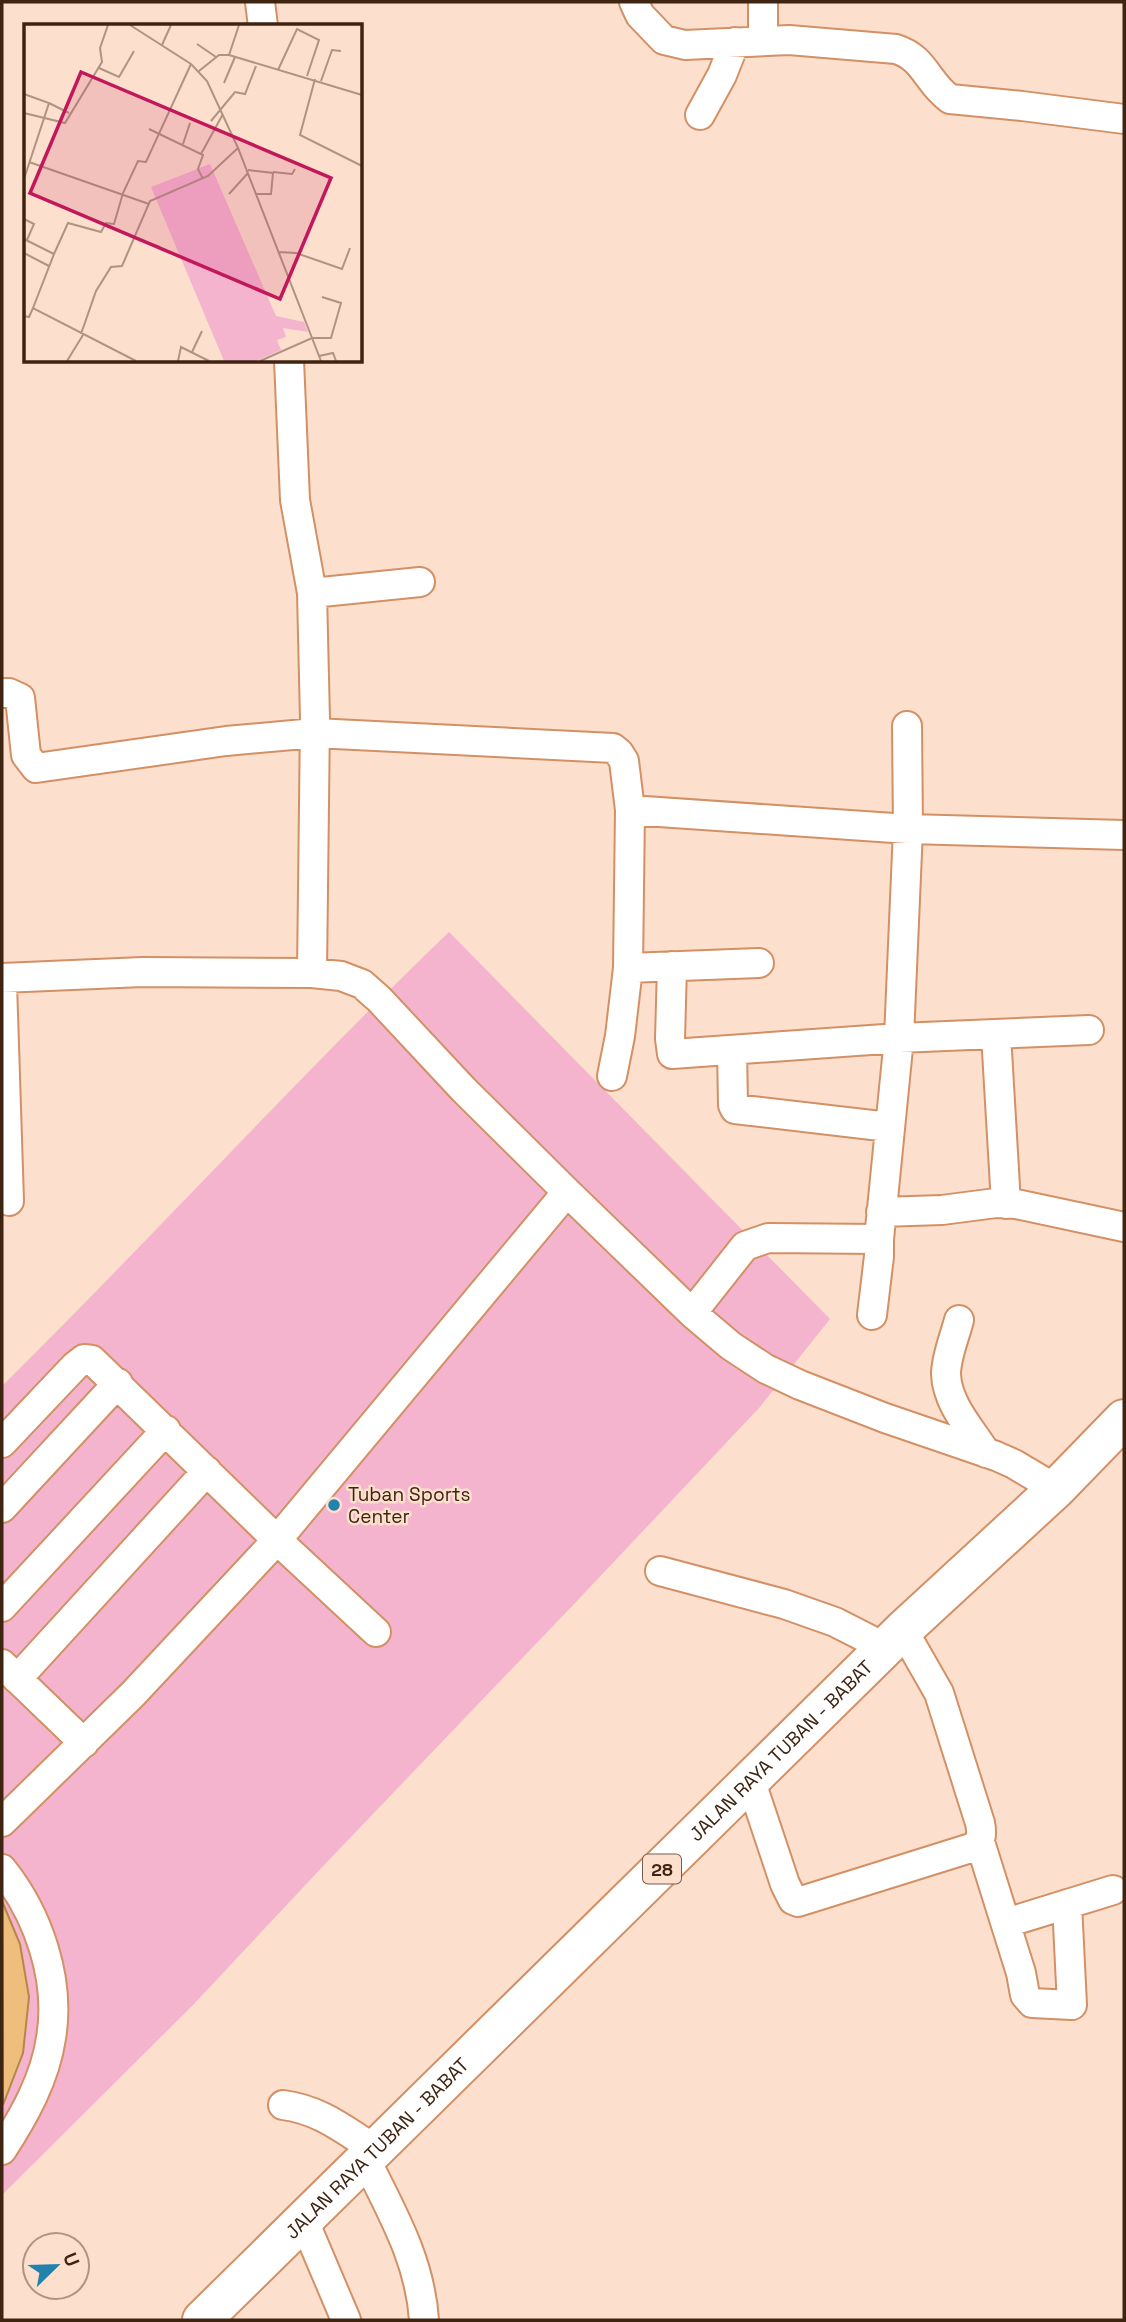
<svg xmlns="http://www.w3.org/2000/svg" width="1126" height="2322" font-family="'Space Grotesk',sans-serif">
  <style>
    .green { fill: #f5b4ce }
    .building { fill: #efbd7c; stroke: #b68746; stroke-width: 2 }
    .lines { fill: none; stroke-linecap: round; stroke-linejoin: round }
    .minor-casing { stroke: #d39065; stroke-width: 32 }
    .highway-casing { stroke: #d39065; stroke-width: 42 }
    .minor { stroke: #fff; stroke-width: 28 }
    .highway { stroke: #fff; stroke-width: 38 }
    .poi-dot { fill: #2182ad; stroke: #fcdfcd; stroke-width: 2.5 }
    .labels { text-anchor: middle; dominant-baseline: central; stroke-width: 5; stroke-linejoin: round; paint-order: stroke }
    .shield { fill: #fcdfcd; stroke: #785c4a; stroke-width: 2 }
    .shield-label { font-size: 18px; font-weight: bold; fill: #3f2412 }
    .poi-label { font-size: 19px; fill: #3f2412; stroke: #fcdfcd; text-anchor: start }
    .street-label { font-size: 19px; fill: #3f2412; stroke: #fcdfcd }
    .inset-road { fill: none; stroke: #b09482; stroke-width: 2 }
    .view { fill: #c2185b; fill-opacity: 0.15; stroke: #c2185b; stroke-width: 3.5 }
    .inset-edge { fill: none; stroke: #3f2412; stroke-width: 3.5 }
  </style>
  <rect width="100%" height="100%" fill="#fcdfcd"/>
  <path class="green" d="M449,932L830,1319L759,1408L575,1603L326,1863L193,2005L2,2195V1386C153,1237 296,1079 449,932Z"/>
  <path class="building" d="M2,1901L20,1944L29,1997L23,2053L3,2105Z"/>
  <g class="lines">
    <defs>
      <path id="minor" d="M260,2L263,26
        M634,2L640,15L664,40L685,45L789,40L896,49C925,58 927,83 950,99L1022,106L1124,119
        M763,41V2
        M700,115L722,75L735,42
        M289,360L295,500L312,593L315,720L312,973
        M312,593L420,582
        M2,693H9L20,698L26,755L36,768L226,741L315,733L613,748L619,753L624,761L630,810L628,968L620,1036L612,1076
        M630,810L908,829L1124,835
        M672,966L670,1039L672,1054L899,1038L1089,1030
        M628,968L759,963
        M2,978L143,972L312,973L341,976L362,984L379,999L464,1090L567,1192L692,1313L731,1346L766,1369L800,1385L885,1418L996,1456L1014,1464L1056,1489
        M2,983L9,1201
        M996,1034L1006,1204
        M732,1050L733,1105L735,1109L889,1127
        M881,1212L942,1210L996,1203L1016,1204L1124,1227
        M692,1313L745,1246L768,1238L879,1239L899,1038L908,829L907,726
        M872,1315L879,1256V1239
        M959,1320C955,1336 946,1357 946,1374C947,1404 971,1429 986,1453
        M2,1443L75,1366L84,1359L92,1360L277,1540L376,1632
        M2,1508L118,1383
        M660,1571L784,1604L835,1622L886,1648
        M2,1607L166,1430
        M2,1664L84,1743
        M17,1679L207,1471
        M751,1782L785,1884L793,1900L798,1902L974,1847C982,1840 982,1833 980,1823L939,1693L903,1630
        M2,1822L133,1694L277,1540L567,1192
        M980,1842L1021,1973L1025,1995L1032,2003L1072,2005L1067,1904
        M2,1869C38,1914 61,1979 51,2038C45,2079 24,2116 2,2150
        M1006,1923L1113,1890
        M283,2105C321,2110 344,2130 376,2150
        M366,2160C392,2213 420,2260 424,2320
        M304,2221L346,2320"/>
      <g id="highway">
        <path id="s1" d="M202,2320L903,1630L1056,1489L1124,1419"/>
      </g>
    </defs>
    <use href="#minor" class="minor-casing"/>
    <use href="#highway" class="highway-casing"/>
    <use href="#minor" class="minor"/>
    <use href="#highway" class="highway"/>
  </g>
  <circle class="poi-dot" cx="334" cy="1505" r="7"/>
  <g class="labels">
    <rect class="shield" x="643" y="1854.5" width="38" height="29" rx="5"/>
    <g class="shield-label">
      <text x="662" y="1869">28</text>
    </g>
    <g class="poi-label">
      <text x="348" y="1494">Tuban Sports<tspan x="348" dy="22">Center</tspan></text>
    </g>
    <g class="street-label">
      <text stroke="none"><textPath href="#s1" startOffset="812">JALAN RAYA TUBAN - BABAT</textPath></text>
      <text stroke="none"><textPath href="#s1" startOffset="245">JALAN RAYA TUBAN - BABAT</textPath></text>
    </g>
  </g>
  <g transform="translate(24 24)">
    <rect width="338" height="338" fill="#fcdfcd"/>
    <path d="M186,140L252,292L280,298L284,308L259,304L262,313L253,316L257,326L232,337H200L127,163Z" fill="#f5b4ce"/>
    <path class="inset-road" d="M106,1L167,40L183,57L214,124L297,337M173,20L192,33M138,21L147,1M205,31L215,1M75,44L95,53L110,27M254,46L273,5L295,16L283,52M175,47L195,31H205L338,71M291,55L276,111L338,142M297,57L308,26L317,27M200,59L211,33M0,70L25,79L0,155M25,79L45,89M0,89L41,99L78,38L76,24L84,1M187,97L211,68L221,70L232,42M125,105L179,131L174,145L179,155M159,120L166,99M177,130L199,90M5,138L125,180M224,146L249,149L247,170H232M249,148L268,150L271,145M205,170L224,149M0,195L10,200L3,216M111,214L136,223M0,215L30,230L9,284M255,228L272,229L318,245L326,224M0,229L25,242M30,230L44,199L77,208L82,199L90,200L99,169L114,137L122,138L167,40M0,292L5,293L9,284L112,337M57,310L72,267L87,243L98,242L126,177L184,152L214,124M168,328L178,307M295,332L309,329L312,337M43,337L59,311M154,337L157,323L185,337M236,337L288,314H307L317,279L298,273"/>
    <path class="view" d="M57,48L307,154L256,275L6,169Z"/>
    <rect width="338" height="338" class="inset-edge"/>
  </g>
  <rect width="1126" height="2322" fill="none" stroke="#3f2412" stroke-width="7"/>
  <g transform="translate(56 2266) rotate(67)"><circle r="33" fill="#fcdfcd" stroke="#b09482" stroke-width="2"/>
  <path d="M0-5L12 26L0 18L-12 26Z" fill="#2182ad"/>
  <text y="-10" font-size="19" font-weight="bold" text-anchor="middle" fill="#3f2412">U</text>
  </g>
</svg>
